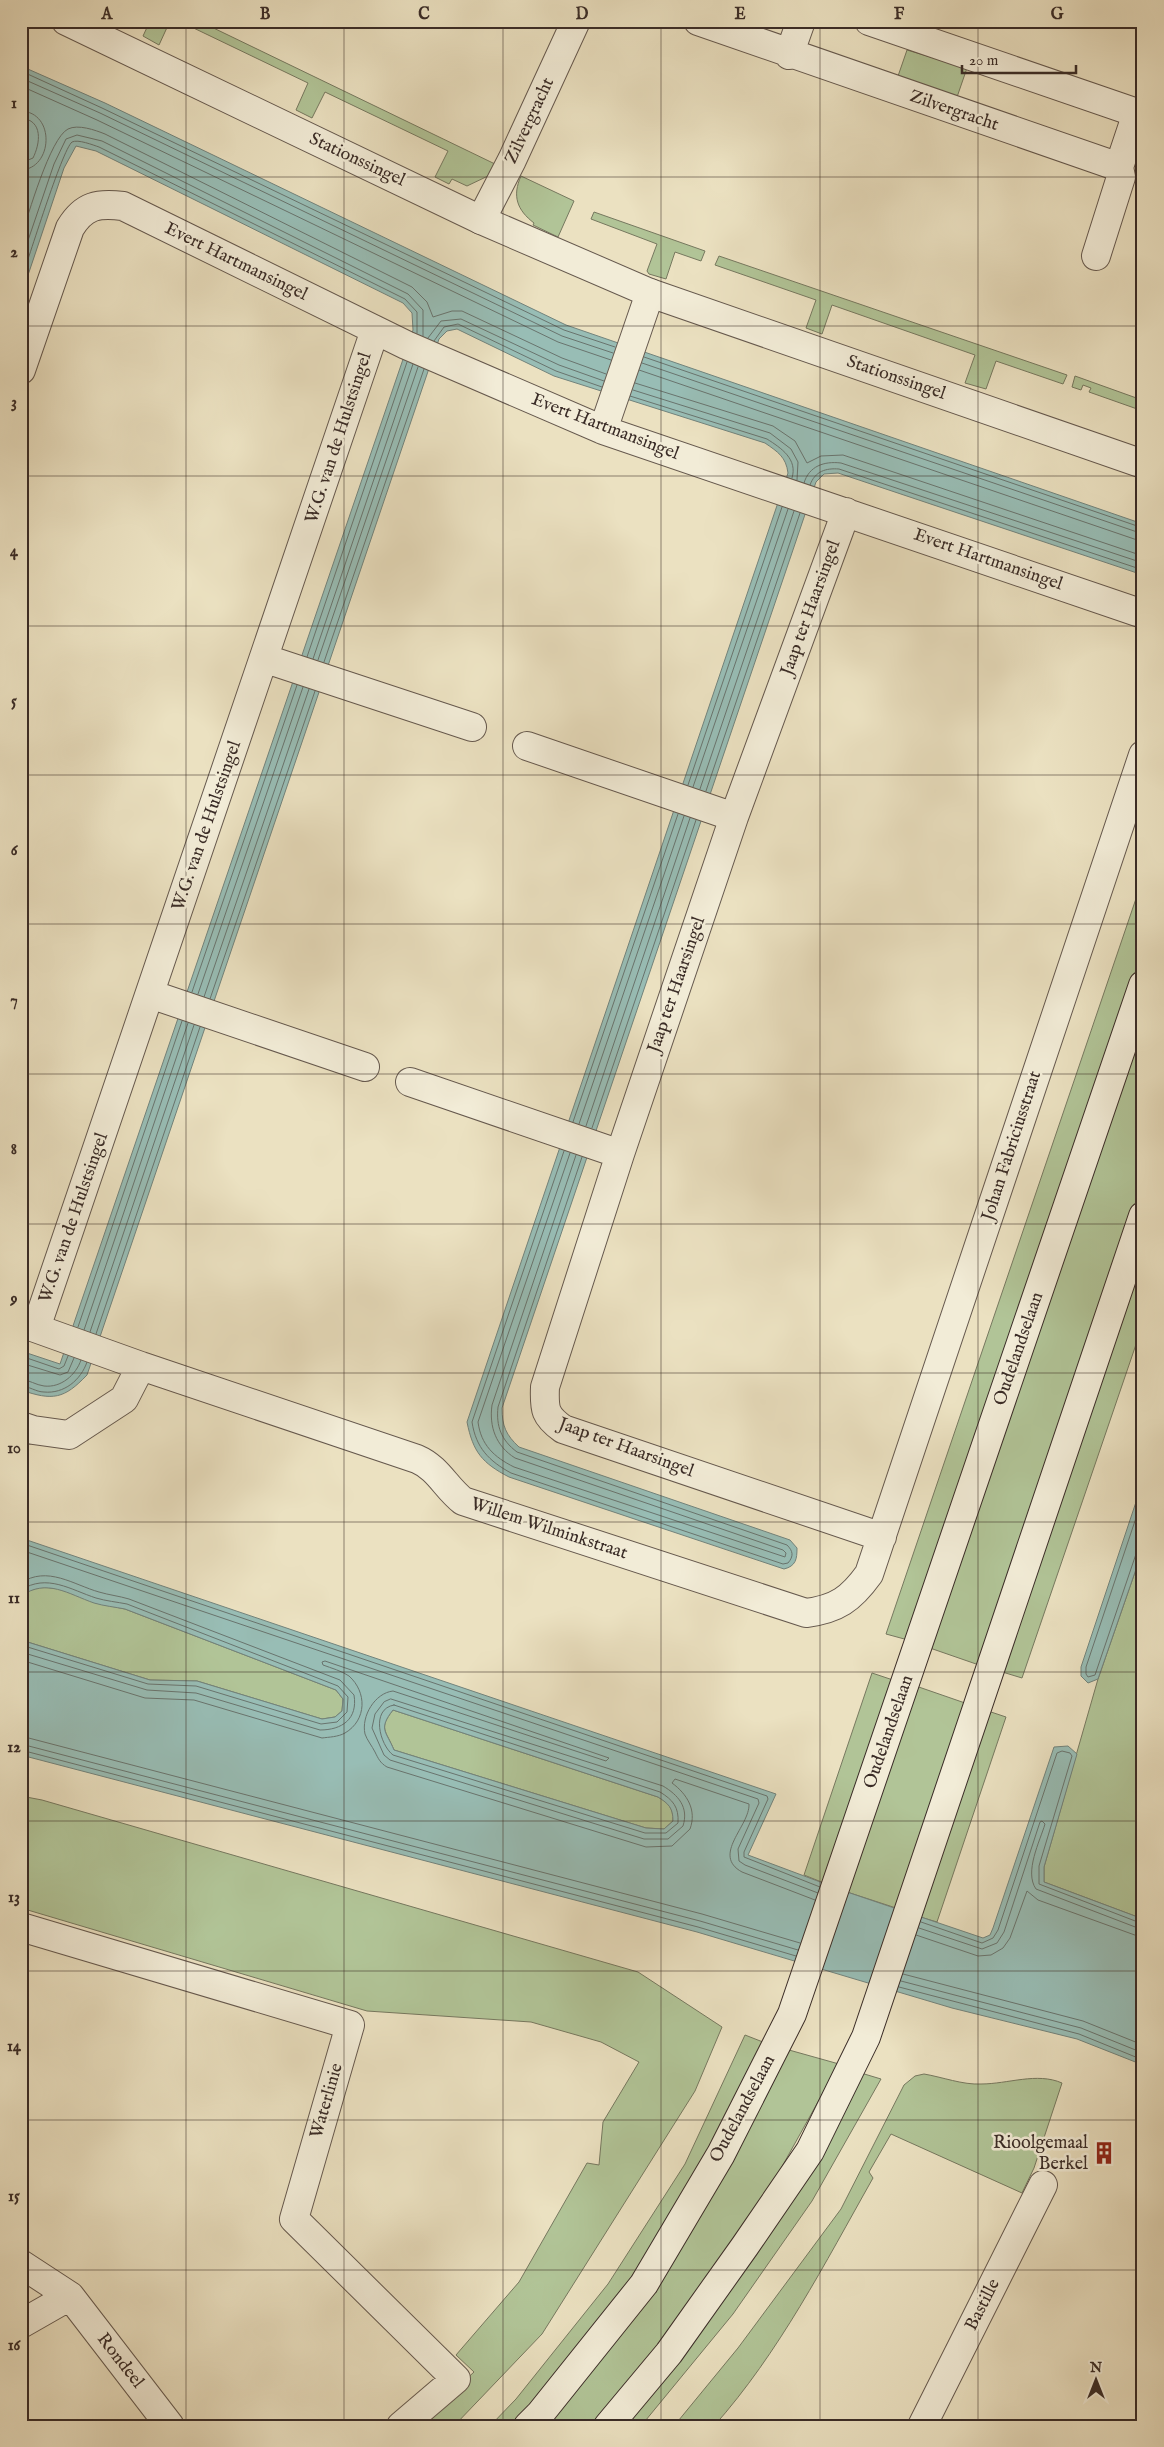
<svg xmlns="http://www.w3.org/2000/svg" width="1164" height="2447" font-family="'IM FELL English',serif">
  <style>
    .green { fill: #b1c497; stroke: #76785f }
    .water { fill: #98bdb5; stroke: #72837c; fill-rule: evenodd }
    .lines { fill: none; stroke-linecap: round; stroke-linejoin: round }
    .shore { stroke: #69746e; stroke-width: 1 }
    .minor-casing { stroke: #66594e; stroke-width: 30 }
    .tertiary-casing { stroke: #66594e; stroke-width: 30 }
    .secondary-casing { stroke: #3a2c27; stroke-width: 30 }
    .minor { stroke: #f2ecd7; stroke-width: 28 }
    .tertiary { stroke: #f2ecd7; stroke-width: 28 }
    .secondary { stroke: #f2ecd7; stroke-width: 28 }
    .grid { fill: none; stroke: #3a2c27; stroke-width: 1; stroke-opacity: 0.55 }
    .labels { text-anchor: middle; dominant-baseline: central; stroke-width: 5; stroke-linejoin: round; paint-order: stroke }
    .street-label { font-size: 18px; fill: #3a2c27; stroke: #f2ecd7 }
    .poi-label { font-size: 18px; fill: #3a2c27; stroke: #f2ecd7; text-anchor: end }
    .neatline { fill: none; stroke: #3a2c27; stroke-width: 2 }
    .grid-label { font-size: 16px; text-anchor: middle; font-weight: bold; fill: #3a2c27 }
  </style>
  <rect width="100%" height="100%" fill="#ebe1c1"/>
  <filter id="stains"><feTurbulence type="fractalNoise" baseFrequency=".004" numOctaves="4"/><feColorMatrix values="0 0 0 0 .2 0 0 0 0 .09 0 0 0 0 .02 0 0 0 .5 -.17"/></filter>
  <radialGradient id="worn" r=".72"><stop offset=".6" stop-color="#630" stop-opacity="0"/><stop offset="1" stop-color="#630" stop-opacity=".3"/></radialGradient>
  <path class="green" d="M150,21H170L159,45L143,36Z
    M179,21H199L495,164L488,176L467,186L452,179L449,184L435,177L448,151L325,92L312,118L296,110L308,83Z
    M907,50L967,68L956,100L897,79Z
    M521,176L574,201L558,237L533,225L534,223C517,210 512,196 521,176Z
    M594,212L705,251L701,261L675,252L666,279L649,274L647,271L657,244L591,219Z
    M719,256L1067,375L1063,384L996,361L986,389L965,383L975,355L832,305L822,334L806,328L816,300L715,265Z
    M1075,376L1142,400L1140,410L1089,392L1091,388L1083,385L1081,390L1072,387Z
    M1143,878V951L908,1640L886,1634Z
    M1143,1016V1185L979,1665L927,1647Z
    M1143,1248V1324L1022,1678L999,1671Z
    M1143,1549V1919L1044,1882V1867L1098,1679Z
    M42,1587L61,1589L96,1603L125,1609L336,1690L343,1699L342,1711L335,1717L322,1719L197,1681L150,1680L21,1640V1596L30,1590Z
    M872,1673L893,1680L824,1883L804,1875Z
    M913,1685L965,1703L896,1908L847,1892Z
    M393,1710L658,1797C669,1803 673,1808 673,1821L664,1829L646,1828L394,1750C386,1730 378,1729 393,1710Z
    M985,1710L1006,1717L937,1922L917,1916Z
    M21,1796L42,1800L638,1972L722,2027L695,2091L542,2334L454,2426H415L474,2372L456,2355L519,2282L587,2163L599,2165L603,2122L639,2062L601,2042L531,2022L367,2011L21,1908Z
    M745,2035L768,2044L698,2174L619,2296L527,2412L513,2426H490L516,2399L608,2284L685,2164Z
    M789,2050L839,2064L769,2190L671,2331L590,2426H538Z
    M861,2073L881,2079L812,2201L733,2314L641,2426H620Z
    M924,2074C942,2077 963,2085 981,2084C1008,2084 1037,2072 1062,2083L1034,2168L1022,2193L891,2134L869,2172L873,2178C825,2263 779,2353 714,2426H674L738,2348L841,2209L904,2085L915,2076Z"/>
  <path class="water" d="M21,66L105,103L566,325L1143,524V575L838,473L824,474L816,482L502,1408C502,1426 506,1435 519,1447L790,1540L797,1548C797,1559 796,1566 784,1569L509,1477C482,1463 473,1452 467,1422L788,473C786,457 778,452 765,443L554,376L457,329L447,331L439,339L87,1375C64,1399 53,1401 21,1390V1351L60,1364L413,330L412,313L403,303L96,151L76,146L64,168L21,296V159L28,135L21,127Z
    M1143,1481V1549L1098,1679L1088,1683L1081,1676V1667Z
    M21,1538L776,1794L748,1855L847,1892L983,1938L990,1935L993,1928L1054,1747L1068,1746L1077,1754L1044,1867V1882L1143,1919V2065L1077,2039L952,2008L697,1932L21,1755V1640L150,1680L197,1681L322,1719L335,1717L342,1711L343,1699L336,1690L125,1609C115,1607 104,1606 94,1603C68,1594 47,1578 21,1596ZM393,1710L658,1797C669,1804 673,1808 673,1821L664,1829L646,1828L394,1750C386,1731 378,1729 393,1710Z"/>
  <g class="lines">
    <path class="shore" d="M21,71L102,108L564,330L615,347
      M21,78L100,113L562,336L613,353
      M21,86L97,120L558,342L611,360
      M21,111C56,112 53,169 21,170
      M21,118C44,120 40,144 33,158L21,163
      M21,237C28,216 50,138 68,129C78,124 95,130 105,134L412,287L427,302L433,317L452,311H462L562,358L606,374
      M21,261L54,164L66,139L77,135L102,141L408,294L423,310V336
      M21,280C28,261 62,150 72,142C78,139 93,145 99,147L405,299L417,312V333
      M428,338L441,321L461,319L559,365L604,381
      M434,341L444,327L458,324L556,371L602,387
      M644,357L1143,528
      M642,363L1143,534
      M639,370L1143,542
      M635,383L773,426L795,441L807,463L821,456L843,455L1143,556
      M633,390L770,433L791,449L798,462L797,480
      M630,396L767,439C781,448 798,459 792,478
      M804,483C809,466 824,461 841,463L1143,563
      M810,485C815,471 826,468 839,469L1143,570
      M307,657L407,362
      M313,659L413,364
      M318,660L418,367
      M324,662L424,369
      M688,785L782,507
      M693,787L788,509
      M700,789L794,511
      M706,791L800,513
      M192,992L297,685
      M198,994L303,687
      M204,997L309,689
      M210,999L315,691
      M573,1122L678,814
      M579,1124L684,816
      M586,1126L690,818
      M592,1128L696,820
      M564,1151L472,1422C476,1448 489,1461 511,1473L783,1564L788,1563C794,1556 793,1551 787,1545L517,1452C501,1440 496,1426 498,1407L582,1157
      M570,1153L478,1422C481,1445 494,1457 514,1467L785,1557L786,1553L783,1550L515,1458C496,1446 489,1427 492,1405L576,1155
      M78,1327L182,1021
      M84,1330L188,1023
      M90,1332L194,1025
      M96,1334L200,1027
      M21,1356L59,1369L64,1366L68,1356
      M21,1363L60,1375L68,1372L74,1358
      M21,1379C29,1380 36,1385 44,1386C61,1388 76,1375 81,1360
      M21,1386C29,1386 36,1392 44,1392C64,1394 81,1380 87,1362
      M1143,1497L1086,1667V1674L1088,1677L1095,1675L1136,1554L1143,1550
      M21,1543L767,1796L768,1799L744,1852V1857L820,1887
      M21,1550L758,1799L759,1803L738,1849L739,1861L745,1865L818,1893
      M21,1583C47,1565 74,1585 99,1592C109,1595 119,1596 129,1599L340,1680L354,1695C358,1719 342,1730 320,1730L196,1693L147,1690L21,1652
      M21,1590C47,1573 71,1590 96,1598C106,1601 117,1602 127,1604L338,1686L348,1697L347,1712L337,1722L321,1724L196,1686L148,1684L21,1645
      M21,1660L145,1698L194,1700L322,1738C329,1737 338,1737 345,1733C367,1720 367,1692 349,1676C342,1671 331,1668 323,1665L322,1662L325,1661L609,1758L606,1761L393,1691C375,1693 361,1716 365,1734C367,1740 372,1746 375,1752C378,1758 380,1763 387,1767L646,1847L672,1846L690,1829C697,1810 687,1794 672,1783L675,1779L749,1804C750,1826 711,1855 742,1872L815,1900
      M391,1699L663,1786C678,1795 689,1807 683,1826L668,1839H644L390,1760L384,1755L372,1728L375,1714L384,1702Z
      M394,1705L660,1792C673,1800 679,1807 678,1823L666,1833H645L393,1755C380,1745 370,1709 394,1705Z
      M21,1736L702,1914L800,1943
      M21,1744L700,1921L798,1950
      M21,1750L698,1927L796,1956
      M921,1922L982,1943L993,1938L998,1930L1057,1753L1062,1751L1070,1753L1072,1756L1039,1866V1884L1143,1924
      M919,1928L982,1949L997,1943L1004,1932L1040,1822L1042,1821L1045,1824C1040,1841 1024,1872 1036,1889L1143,1930
      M916,1935L978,1956L991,1955L1003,1948L1010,1938L1027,1891L1038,1900L1143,1938
      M903,1974L1083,2021L1143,2045
      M901,1981L1081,2028L1143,2053
      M899,1987L1079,2034L1143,2060"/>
    <defs>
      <path id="minor" d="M698,21L1119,167L1137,113L1143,115
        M869,21L1137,113
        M789,55L801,21
        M481,220L512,160L576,21
        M1096,256L1121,177L1119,167
        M21,370L70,228C84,205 98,203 123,206L406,345L603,430L1143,614
        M603,430L650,293
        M846,512L734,817L620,1154L545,1387C544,1410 545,1416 563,1429L882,1537
        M266,659L472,727
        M527,746L734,817
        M150,994L365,1067
        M410,1082L620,1154
        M21,1323L141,1366
        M36,1328C149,995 264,663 375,330
        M21,1426L33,1430L69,1435L124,1399L141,1366L417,1459C438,1468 446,1488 463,1501L806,1613C837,1609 851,1599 869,1574L1143,755
        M21,1927L350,2025L294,2219L456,2379L401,2426
        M21,2264L70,2296L170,2426
        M21,2324L70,2296
        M922,2426L1043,2185"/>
      <path id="tertiary" d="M66,21L481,220L650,293L1143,464"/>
      <path id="secondary" d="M528,2426L540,2414L644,2284L721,2154L792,2014L1143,985
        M608,2426L669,2353L745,2246L810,2151L866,2037L1143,1216"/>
    </defs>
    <use href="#minor" class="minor-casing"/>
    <use href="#tertiary" class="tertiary-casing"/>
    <use href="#secondary" class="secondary-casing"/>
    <use href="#minor" class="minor"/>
    <use href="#tertiary" class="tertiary"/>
    <use href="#secondary" class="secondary"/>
  </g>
  <path class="grid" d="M186,21V2426M344,21V2426M503,21V2426M661,21V2426M820,21V2426M978,21V2426M21,177H1143M21,326H1143M21,476H1143M21,626H1143M21,775H1143M21,924H1143M21,1074H1143M21,1224H1143M21,1373H1143M21,1522H1143M21,1672H1143M21,1821H1143M21,1971H1143M21,2120H1143M21,2270H1143"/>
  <defs>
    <symbol id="building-bare" viewBox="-9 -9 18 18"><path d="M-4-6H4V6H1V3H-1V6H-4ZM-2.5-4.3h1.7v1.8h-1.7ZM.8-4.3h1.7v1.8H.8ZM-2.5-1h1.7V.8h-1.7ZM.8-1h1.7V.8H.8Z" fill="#8f2418" stroke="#f2ecd7" stroke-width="2.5" paint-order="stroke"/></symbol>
  </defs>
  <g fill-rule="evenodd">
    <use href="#building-bare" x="1088" y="2137" width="32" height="32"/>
  </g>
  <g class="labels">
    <g class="street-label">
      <text transform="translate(954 111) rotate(19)">Zilvergracht</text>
      <text transform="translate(530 121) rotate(-65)">Zilvergracht</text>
      <text transform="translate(357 160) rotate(25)">Stationssingel</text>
      <text transform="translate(236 262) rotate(26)">Evert Hartmansingel</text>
      <text transform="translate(896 378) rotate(19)">Stationssingel</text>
      <text transform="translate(605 427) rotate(21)">Evert Hartmansingel</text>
      <text transform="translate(339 438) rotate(-72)">W.G. van de Hulstsingel</text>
      <text transform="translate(988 560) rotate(19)">Evert Hartmansingel</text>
      <text transform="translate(811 608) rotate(-70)">Jaap ter Haarsingel</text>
      <text transform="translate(207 826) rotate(-71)">W.G. van de Hulstsingel</text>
      <text transform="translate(677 985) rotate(-71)">Jaap ter Haarsingel</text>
      <text transform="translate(1012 1146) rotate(-72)">Johan Fabriciusstraat</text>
      <text transform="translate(74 1218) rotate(-71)">W.G. van de Hulstsingel</text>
      <text transform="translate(1019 1349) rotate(-71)">Oudelandselaan</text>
      <text transform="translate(626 1448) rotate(20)">Jaap ter Haarsingel</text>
      <text transform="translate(549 1529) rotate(18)">Willem Wilminkstraat</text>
      <text transform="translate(889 1732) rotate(-71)">Oudelandselaan</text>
      <text transform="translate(327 2101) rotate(-74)">Waterlinie</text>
      <text transform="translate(743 2109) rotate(-62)">Oudelandselaan</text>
      <text transform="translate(983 2305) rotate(-63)">Bastille</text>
      <text transform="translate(120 2361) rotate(52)">Rondeel</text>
    </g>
    <g class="poi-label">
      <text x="1088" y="2143">Rioolgemaal<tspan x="1088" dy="21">Berkel</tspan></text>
    </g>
  </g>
  <rect width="1164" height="2447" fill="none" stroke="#ebe1c1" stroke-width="55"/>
  <g transform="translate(1096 2380)" stroke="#f2ecd7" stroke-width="4" paint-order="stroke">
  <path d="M0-4L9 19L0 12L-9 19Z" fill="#3a2c27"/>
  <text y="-8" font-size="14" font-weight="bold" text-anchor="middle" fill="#3a2c27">N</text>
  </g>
  <path d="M962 65v8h114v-8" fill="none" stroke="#3a2c27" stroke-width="2.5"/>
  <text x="969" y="65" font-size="15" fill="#3a2c27" stroke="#f2ecd7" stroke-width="4" paint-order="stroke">20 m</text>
  <rect x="28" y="28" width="1108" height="2392" class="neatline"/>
  <g class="grid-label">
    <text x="107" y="19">A</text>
    <text x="265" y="19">B</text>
    <text x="424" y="19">C</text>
    <text x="582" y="19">D</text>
    <text x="740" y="19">E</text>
    <text x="899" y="19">F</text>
    <text x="1057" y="19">G</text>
    <text x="14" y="108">1</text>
    <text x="14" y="257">2</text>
    <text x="14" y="407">3</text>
    <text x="14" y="556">4</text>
    <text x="14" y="706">5</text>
    <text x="14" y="855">6</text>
    <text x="14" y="1005">7</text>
    <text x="14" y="1154">8</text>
    <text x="14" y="1304">9</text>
    <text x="14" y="1453">10</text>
    <text x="14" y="1603">11</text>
    <text x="14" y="1752">12</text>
    <text x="14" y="1902">13</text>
    <text x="14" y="2051">14</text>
    <text x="14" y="2201">15</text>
    <text x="14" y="2350">16</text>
  </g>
  <rect width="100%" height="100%" filter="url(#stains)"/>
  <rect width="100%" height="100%" fill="url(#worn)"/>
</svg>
